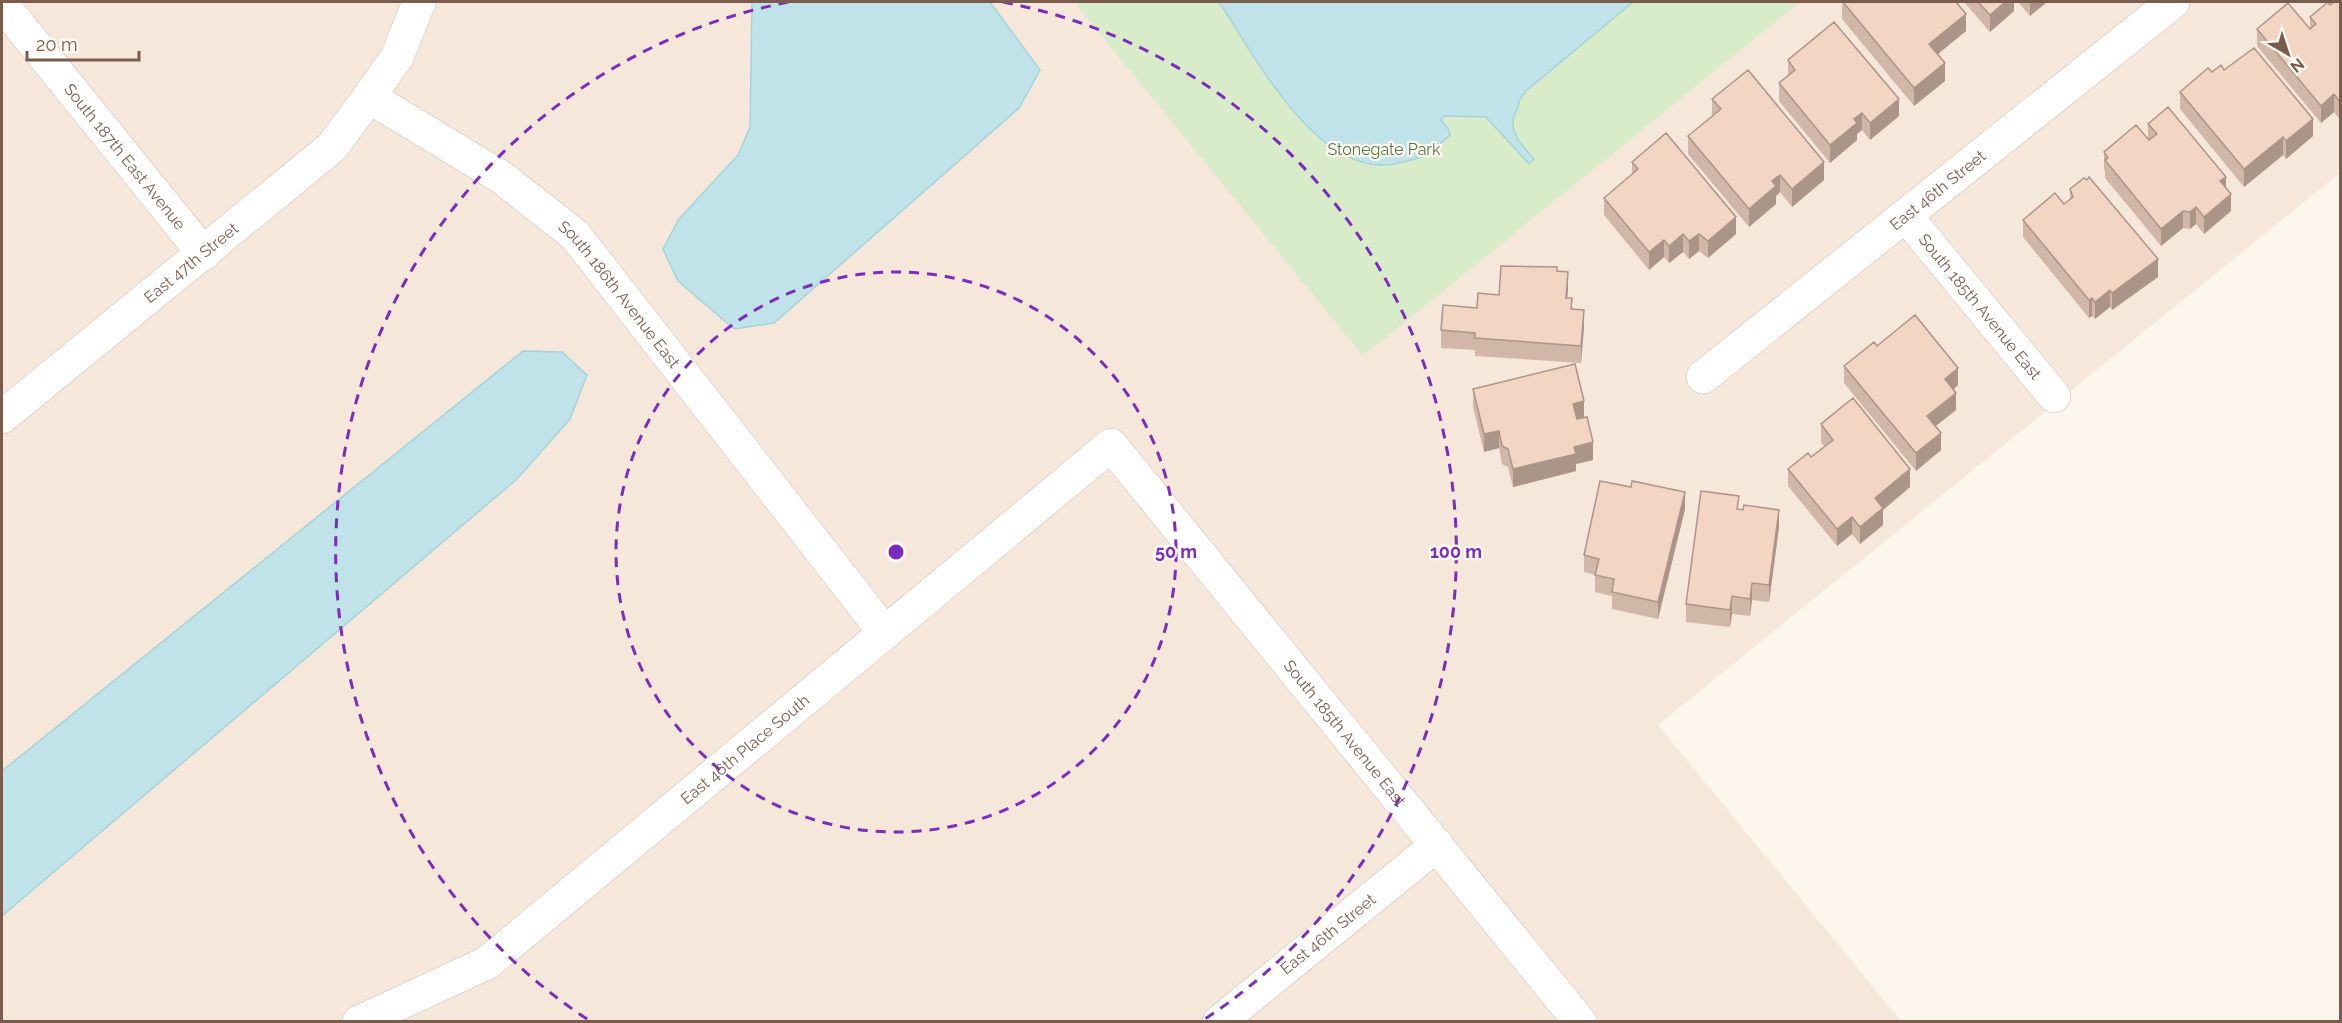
<svg xmlns="http://www.w3.org/2000/svg" width="2342" height="1023" font-family="Raleway,sans-serif">
  <style>
    .residential { fill: #f5e8da }
    .green { fill: #d8ecc9 }
    .water { fill: #bfe3e8; stroke: #a5d3da; stroke-width: 1.5 }
    .lines { fill: none; stroke-linecap: round; stroke-linejoin: round }
    .minor-casing { stroke: #d1beb0; stroke-width: 34 }
    .minor { stroke: #fff; stroke-width: 33 }
    .wall { fill: #d1b7a8 }
    .shaded-wall { fill: #aa9588 }
    .building { fill: #f3d5c3; stroke: #aa9588; stroke-width: 1.5 }
    .ring { fill: none; stroke: #7b2cbf; stroke-width: 3; stroke-dasharray: 10 8 }
    .labels { text-anchor: middle; dominant-baseline: central; stroke-width: 4.5; stroke-linejoin: round; paint-order: stroke }
    .park-label { font-size: 16px; fill: #537a41; stroke: #fffaf3 }
    .street-label { font-size: 16px; fill: #7a5c4d; stroke: #fffaf3 }
    .centre { fill: #7b2cbf; stroke: #fffaf3; stroke-width: 3 }
    .ring-label { font-size: 18px; text-anchor: middle; font-weight: bold; fill: #7b2cbf; stroke: #fffaf3; stroke-width: 4.5; stroke-linejoin: round; paint-order: stroke }
  </style>
  <rect width="100%" height="100%" fill="#fdf6ec"/>
  <path class="residential" d="M2,2H2340V173L1658,725L1901,1021L2,1022Z"/>
  <path class="green" d="M1079,2H1800L1363,356L1078,7Z"/>
  <path class="water" d="M752,2H990L1040,70L1019,108L774,323L734,329L678,281L663,249L679,219L738,155L750,127Z
    M1219,2H1633L1526,91L1519,101C1520,109 1514,112 1513,120C1511,136 1525,148 1534,159L1529,164L1486,117L1444,116L1441,120L1449,130L1450,135C1443,141 1436,148 1429,154C1422,158 1411,160 1403,162C1321,187 1256,57 1219,2Z
    M523,351L562,352L587,375L570,419L517,479L2,916V771Z"/>
  <g class="lines">
    <defs>
      <g id="minor">
        <path id="s1" d="M419,2L397,57L369,97L501,177L575,235L885,633"/>
        <path id="s2" d="M2,4L204,254"/>
        <path id="s3" d="M1906,216L2054,396"/>
        <path id="s4" d="M1703,377L2173,2"/>
        <path id="s5" d="M2,417L332,147L369,97"/>
        <path id="s6" d="M359,1022L487,963L1111,445L1580,1022"/>
        <path id="s7" d="M1219,1022L1437,845"/>
      </g>
    </defs>
    <use href="#minor" class="minor-casing"/>
    <use href="#minor" class="minor"/>
  </g>
  <path class="wall" d="M1842,2L1966,31L1937,55L1945,81L1914,106L1842,19Z
    M1964,2H2016L2014,3V11L1990,32Z
    M2018,2H2047L2030,16Z
    M2340,2V120L2334,112L2321,123L2257,46V29H2310V17L2330,5Z
    M1788,60L1899,116L1870,140L1862,130L1857,134V140L1830,163L1779,101V83L1788,76Z
    M2224,70L2313,136L2286,159L2283,155L2244,187L2180,109V92L2212,72Z
    M1712,99L1824,180L1792,207L1780,192L1776,196V204L1749,227L1688,154V136L1712,116Z
    M2148,124L2226,188L2231,211L2204,234L2196,224L2190,229L2183,228L2161,246L2105,178V171L2104,169V152L2148,140Z
    M1632,162L1736,234L1708,258L1699,251L1689,259L1683,252L1669,263L1664,257L1649,270L1604,215V198L1632,174Z
    M2070,189L2158,277L2112,310L2110,307L2095,319L2092,316L2089,318L2023,237V220L2064,204L2070,199Z
    M1557,271L1568,289L1567,298L1584,327L1581,363L1475,356V350L1441,348V330L1499,295Z
    M1877,346L1958,385L1953,390L1956,410L1935,426L1941,450L1916,471L1844,383V366Z
    M1473,389L1584,418L1593,460L1576,464V471L1513,487L1508,467L1502,464L1499,448L1484,452L1473,407Z
    M1821,424L1910,487L1883,510V525L1860,544L1852,534L1837,546L1788,486V469L1811,457L1825,447L1821,442Z
    M1685,509L1658,619L1612,609V596L1595,592V575L1584,572V555Z
    M1739,509L1779,527L1769,602L1752,600L1750,616L1732,614L1730,627L1686,622V604Z"/>
  <path class="shaded-wall" d="M2005,2H2016L2014,3V11L1990,32V15Z
    M2030,2H2047L2030,16Z
    M1966,14V31L1929,61V44Z
    M1945,63V81L1914,106V88Z
    M2334,94V112L2321,123V106Z
    M1899,99V116L1870,140V123Z
    M1862,113V130L1857,134V140L1830,163V145L1854,119Z
    M2313,119V136L2286,159V141Z
    M2283,137V155L2244,187V169Z
    M1824,162V180L1792,207V189Z
    M1780,175V192L1776,196V204L1749,227V209L1772,181Z
    M2226,177V194L2220,181Z
    M2231,194V211L2204,234V217Z
    M2196,207V224L2190,229V212Z
    M2183,211V228L2161,246V229Z
    M1736,217V234L1708,258V241Z
    M1683,234V252L1669,263V246Z
    M1699,234V251L1689,259V241Z
    M1664,240V257L1649,270V252Z
    M2158,259V277L2112,310V293Z
    M1568,272V289L1566,316V298Z
    M2110,290V307L2095,319V302Z
    M2092,298V316L2089,318V300Z
    M1584,310V327L1581,363V346Z
    M1958,368V385L1945,397V379Z
    M1956,393V410L1927,433V416Z
    M1584,401V418L1573,421V404Z
    M1499,431V448L1484,452V434Z
    M1941,433V450L1916,471V453Z
    M1593,442V460L1576,464V471L1513,487V469L1574,447Z
    M1910,469V487L1883,510V525L1860,544V527L1875,498Z
    M1685,492V509L1658,619V602Z
    M1779,510V527L1769,602V585Z
    M1852,517V534L1837,546V529Z
    M1752,583V600L1750,616V599Z
    M1732,596V614L1730,627V610Z"/>
  <path class="building" d="M1843,2H1956L1966,14L1929,44L1945,63L1914,88Z
    M1978,2H2005L1990,15Z
    M2328,2L2330,5L2334,2H2340V102L2334,94L2321,106L2257,29L2288,3L2310,29L2316,24L2310,17Z
    M1834,22L1899,99L1870,123L1862,113L1854,119L1857,123L1830,145L1779,83L1795,70L1788,60Z
    M2254,48L2313,119L2286,141L2283,137L2244,169L2180,92L2208,68L2212,72L2221,65L2224,70Z
    M1748,70L1824,162L1792,189L1780,175L1772,181L1776,186L1749,209L1688,136L1721,109L1712,99Z
    M2168,107L2226,177L2220,181L2231,194L2204,217L2196,207L2190,212L2183,211L2161,229L2105,160L2108,158L2104,152L2136,125L2149,140L2157,134L2148,124Z
    M1666,133L1736,217L1708,241L1699,234L1689,241L1683,234L1669,246L1664,240L1649,252L1604,198L1638,169L1632,162Z
    M2089,177L2158,259L2112,293L2110,290L2095,302L2092,298L2089,300L2023,220L2055,193L2064,204L2073,197L2070,189L2084,178L2087,180Z
    M1501,266L1557,267V271L1568,272L1566,298H1572L1571,309L1584,310L1581,346L1475,338V333L1441,330L1443,305L1477,308L1478,293L1499,295Z
    M1915,315L1958,368L1945,379L1956,393L1927,416L1941,433L1916,453L1844,366L1874,342L1877,346Z
    M1575,364L1584,401L1573,404L1577,419L1587,417L1593,442L1574,447L1576,454L1513,469L1508,449L1502,446L1499,431L1484,434L1473,389Z
    M1853,398L1910,469L1875,498L1883,508L1860,527L1852,517L1837,529L1788,469L1808,453L1811,457L1833,440L1821,424Z
    M1600,481L1631,487L1632,481L1685,492L1658,602L1612,592L1614,579L1595,575L1599,559L1584,555Z
    M1701,491L1739,496L1737,509L1743,510L1744,505L1779,510L1769,585L1752,583L1750,599L1732,596L1730,610L1686,604Z"/>
  <g class="ring">
    <circle cx="896" cy="552" r="280"/>
    <path d="M587 1019A560 560 0 0 1 789 2M1003 2A560 560 0 0 1 1205 1019"/>
  </g>
  <g class="labels">
    <g class="park-label">
      <text x="1384" y="149">Stonegate Park</text>
    </g>
    <g class="street-label">
      <text stroke="none"><textPath href="#s2" startOffset="196">South 187th East Avenue</textPath></text>
      <text stroke="none"><textPath href="#s4" startOffset="300">East 46th Street</textPath></text>
      <text stroke="none"><textPath href="#s5" startOffset="244">East 47th Street</textPath></text>
      <text stroke="none"><textPath href="#s1" startOffset="430">South 186th Avenue East</textPath></text>
      <text stroke="none"><textPath href="#s3" startOffset="117">South 185th Avenue East</textPath></text>
      <text stroke="none"><textPath href="#s6" startOffset="1323">South 185th Avenue East</textPath></text>
      <text stroke="none"><textPath href="#s6" startOffset="476">East 46th Place South</textPath></text>
      <text stroke="none"><textPath href="#s7" startOffset="140">East 46th Street</textPath></text>
    </g>
  </g>
  <circle cx="896" cy="552" r="9" class="centre"/>
  <g class="ring-label">
    <text x="1176" y="558">50 m</text>
    <text x="1456" y="558">100 m</text>
  </g>
  <rect width="2342" height="1023" fill="none" stroke="#7a5c4d" stroke-width="6"/>
  <g transform="translate(2288 54) rotate(141)" stroke="#fffaf3" stroke-width="4.5" paint-order="stroke">
  <path d="M0-4.5L10 22L0 15L-10 22Z" fill="#7a5c4d"/>
  <text y="-9" font-size="16" font-weight="bold" text-anchor="middle" fill="#7a5c4d">N</text>
  </g>
  <path d="M27 51v9h112v-9" fill="none" stroke="#7a5c4d" stroke-width="3"/>
  <text x="36" y="51" font-size="18" fill="#7a5c4d" stroke="#fffaf3" stroke-width="4.5" paint-order="stroke">20 m</text>
</svg>
